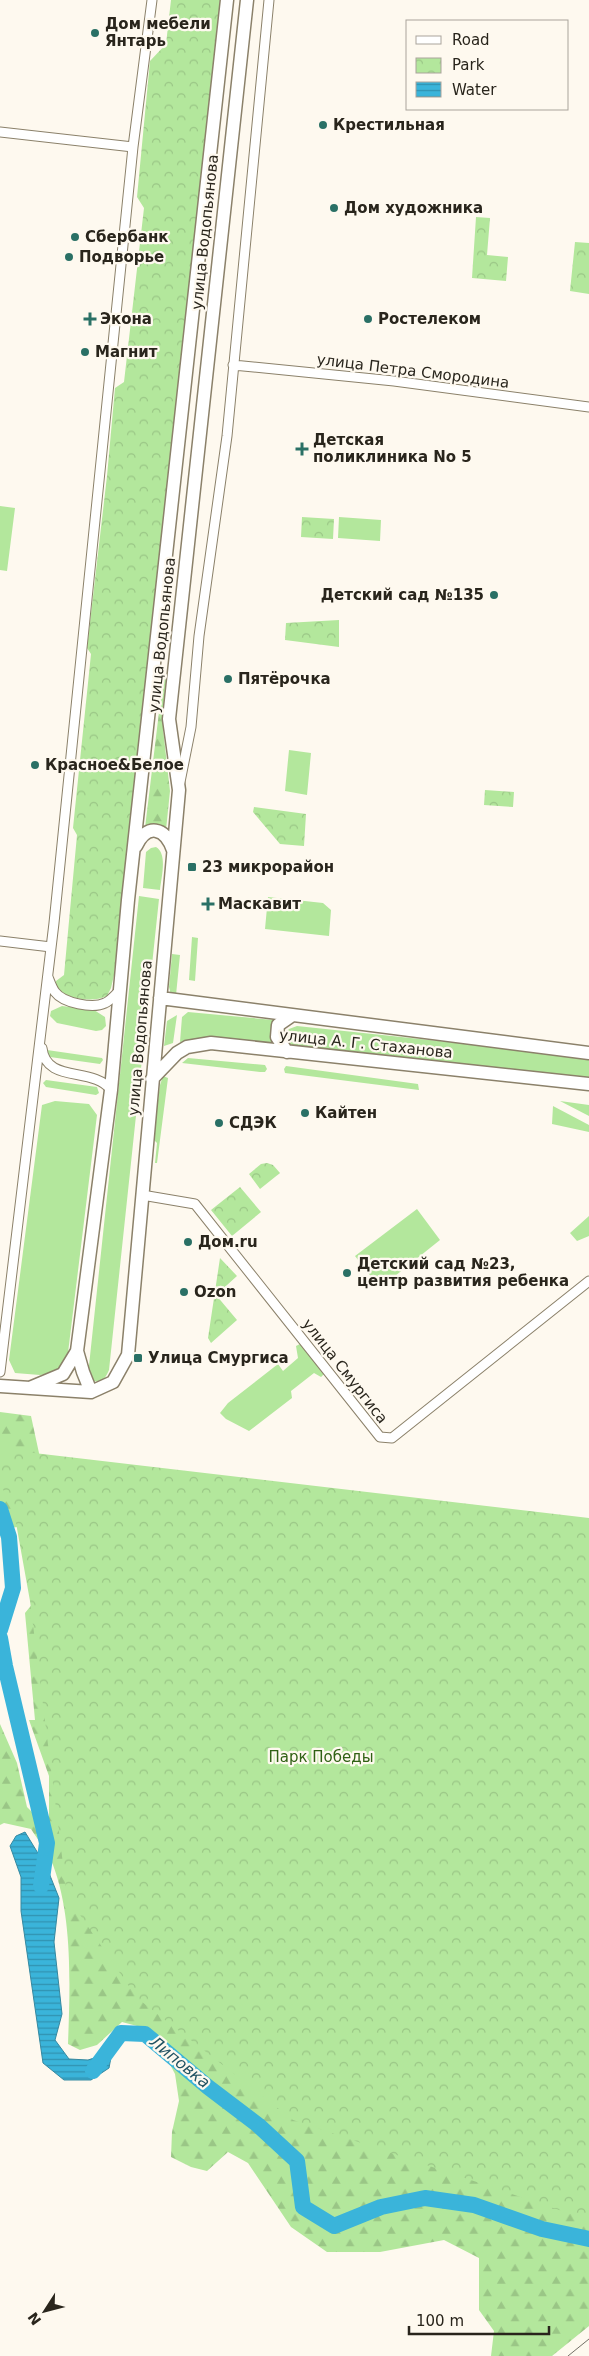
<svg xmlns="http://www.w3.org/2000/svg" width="589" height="2356" font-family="'DejaVu Sans',sans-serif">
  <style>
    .grass { fill: #b3e79c }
    .forest { fill: url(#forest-firs) }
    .park { fill: url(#park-crowns) }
    .water { fill: url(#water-rules); stroke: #3589a1 }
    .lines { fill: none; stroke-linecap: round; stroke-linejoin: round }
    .river { stroke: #3ab4da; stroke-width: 16 }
    .street-casing { stroke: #8b816a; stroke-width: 11 }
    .secondary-casing { stroke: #8b816a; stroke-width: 15 }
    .street { stroke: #fff; stroke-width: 9 }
    .secondary { stroke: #fff; stroke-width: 12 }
    .tram { stroke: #747067; stroke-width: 1 }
    .poi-dot { fill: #2a7065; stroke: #fef9ef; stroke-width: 2 }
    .labels { text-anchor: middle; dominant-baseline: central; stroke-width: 4.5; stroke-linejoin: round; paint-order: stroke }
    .poi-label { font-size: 15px; font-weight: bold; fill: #29251c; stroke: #fef9ef; text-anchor: start }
    .street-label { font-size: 15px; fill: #29251c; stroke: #fef9ef }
    .park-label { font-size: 15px; fill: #306114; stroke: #fef9ef }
    .water-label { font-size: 16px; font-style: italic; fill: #225363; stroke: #fef9ef }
  </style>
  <defs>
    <pattern id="forest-firs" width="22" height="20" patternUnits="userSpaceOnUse" patternTransform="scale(1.25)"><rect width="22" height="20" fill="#b3e79c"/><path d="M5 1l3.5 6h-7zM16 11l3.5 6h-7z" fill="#9ac686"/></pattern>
    <pattern id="park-crowns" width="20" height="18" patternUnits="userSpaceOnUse" patternTransform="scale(1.25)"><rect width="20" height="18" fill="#b3e79c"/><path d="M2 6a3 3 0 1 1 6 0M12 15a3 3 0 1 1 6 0" fill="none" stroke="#9ac686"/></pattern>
    <pattern id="water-rules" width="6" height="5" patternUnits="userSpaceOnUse" patternTransform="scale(1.25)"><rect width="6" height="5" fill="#3ab4da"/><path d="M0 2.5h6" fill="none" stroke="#3192b0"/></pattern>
  </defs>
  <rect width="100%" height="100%" fill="#fef9ef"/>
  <path class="grass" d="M0,506L15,508L7,571L0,570Z
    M339,517L381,520L380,541L338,538Z
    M289,750L311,753L307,795L285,791Z
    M156,847C168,854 161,878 160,890L143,888L146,852L151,848Z
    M139,896L159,899L109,1370C105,1379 103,1382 92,1381L88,1375Z
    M268,897L323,903L331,910L329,936L265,929Z
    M192,937L198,938L195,981L189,980Z
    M172,954L180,955L176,995H171L169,987Z
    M62,1006L94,1010L105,1017L106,1026L102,1030L96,1031L57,1023L50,1016L51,1011Z
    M188,1012L274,1020L271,1044L205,1038L180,1042L182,1017Z
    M177,1015L173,1043L164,1046L167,1021Z
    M297,1026L589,1057V1080L291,1048L285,1042V1034L289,1029Z
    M47,1050L102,1058L103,1060L100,1064L50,1057L47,1055Z
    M188,1058L265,1065L267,1069L265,1072H260L182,1063Z
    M286,1066L418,1084L419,1090L285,1073L284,1069Z
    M163,1076L168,1078L157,1163H155L157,1143L153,1139L160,1085Z
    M46,1080L97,1087L99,1093L96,1095L46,1087L43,1083Z
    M55,1101L89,1104L97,1115L67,1361L55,1373L40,1375L15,1373L9,1360L42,1105Z
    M560,1101L589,1105V1116Z
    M553,1106L589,1125V1132L552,1124Z
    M417,1209L440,1240L380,1288L355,1256Z
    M589,1216V1236L577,1241L570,1233Z
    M300,1344L324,1374L321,1377L314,1373L291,1391L292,1398L249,1431L226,1419L220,1413L228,1403L278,1364L283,1371L298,1358L296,1346Z"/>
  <path class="forest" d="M163,679L167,680L163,729L170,791L166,830L157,824L145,828Z
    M0,1412L31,1416L45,1481L26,1526L0,1529Z
    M42,1592L589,1768V2326L552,2356H491L494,2331L479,2310V2258L444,2240L380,2252H327L291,2227L248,2163L228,2152L207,2171L191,2167L171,2157L172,2132L179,2101L175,2074L152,2030L122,2022L97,2045L80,2050L68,2044C70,1987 73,1918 53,1865C48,1852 38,1840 31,1829L4,1823L0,1825V1724L17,1763L27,1807L49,1829V1776L29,1720H35L25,1613Z"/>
  <path class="park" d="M171,0H220L114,975L111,988L107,996C92,1003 67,999 56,988V981L64,975L77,835L73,828L91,654L87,648L107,476L115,388L124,382L144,208L137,197L150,61L166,44Z
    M476,217L490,218L487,255L508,257L506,281L472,278Z
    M575,242L589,243V294L570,291Z
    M302,517L334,519L333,539L301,537Z
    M339,620V647L285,640L286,623Z
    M485,790L514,792L513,807L484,805Z
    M254,807L306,814L304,846L280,844L253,812Z
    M267,1163L273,1165L280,1173L260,1189L249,1174L261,1164Z
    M240,1187L261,1212L232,1236L211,1210Z
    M220,1258L237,1276L216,1295L237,1320L211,1343L208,1338Z
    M0,1449L589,1518V2220L293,2120L137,1998L67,1896L30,1601L14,1512L0,1483Z"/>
  <path class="water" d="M25,1832L47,1868L59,1898L54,1942L62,2014L55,2040L69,2059L88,2060L112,2052L109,2068L91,2080H64L43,2063L21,1911V1877L10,1846L16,1836Z"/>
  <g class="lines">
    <path class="river" d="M0,1509L9,1537L13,1588L0,1630
      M0,1638L5,1666L47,1843L41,1886
      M93,2071L121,2033L145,2034L208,2087L258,2125L297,2161L303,2207L334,2226L381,2207L425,2198L474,2205L542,2229L589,2239"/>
    <defs>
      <path id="street" d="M0,132L133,147
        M233,365L394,381L589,407
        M180,782L191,727L199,636L227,436L269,0
        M0,941L51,947
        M48,977C50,982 52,988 55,992C63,1003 93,1009 105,1003C110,1001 116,994 120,990
        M42,1048C46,1084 93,1066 111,1090
        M142,1195L195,1204L380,1437L392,1438L589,1281
        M0,1372L54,923L133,147L152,0"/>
      <path id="secondary" d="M136,846C147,823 165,827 173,850
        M160,998L589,1053
        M287,1052L277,1037L278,1025L291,1016
        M152,1079L177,1053L187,1047L211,1043L589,1084
        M77,1351L83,1372L91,1392
        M0,1386L91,1392L113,1382L128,1355L179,790L169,719L247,0
        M32,1387L63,1374L77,1351L111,1090L128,900L227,0"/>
    </defs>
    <use href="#street" class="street-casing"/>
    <use href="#secondary" class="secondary-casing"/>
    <use href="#street" class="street"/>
    <use href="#secondary" class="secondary"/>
    <path class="tram" d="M568,2356L589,2339"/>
  </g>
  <g class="poi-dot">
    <circle cx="95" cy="33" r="5"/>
    <circle cx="323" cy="125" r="5"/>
    <circle cx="334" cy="208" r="5"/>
    <circle cx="75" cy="237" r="5"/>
    <circle cx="69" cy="257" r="5"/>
    <path d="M87.5 311.5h5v5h5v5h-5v5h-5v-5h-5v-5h5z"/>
    <circle cx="368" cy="319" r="5"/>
    <circle cx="85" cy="352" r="5"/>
    <path d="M299.5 441.5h5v5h5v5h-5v5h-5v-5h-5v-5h5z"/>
    <circle cx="494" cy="595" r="5"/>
    <circle cx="228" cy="679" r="5"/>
    <circle cx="35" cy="765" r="5"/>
    <rect x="187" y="862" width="10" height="10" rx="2.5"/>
    <path d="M205.5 896.5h5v5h5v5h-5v5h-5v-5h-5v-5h5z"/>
    <circle cx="305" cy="1113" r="5"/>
    <circle cx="219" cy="1123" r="5"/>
    <circle cx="188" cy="1242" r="5"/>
    <circle cx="347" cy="1273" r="5"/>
    <circle cx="184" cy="1292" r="5"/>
    <rect x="133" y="1353" width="10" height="10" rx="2.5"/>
  </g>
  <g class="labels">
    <g class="poi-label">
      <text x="105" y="24">Дом мебели<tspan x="105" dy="17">Янтарь</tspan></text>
      <text x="333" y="125">Крестильная</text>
      <text x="344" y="208">Дом художника</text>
      <text x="85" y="237">Сбербанк</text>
      <text x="79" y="257">Подворье</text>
      <text x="100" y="319">Экона</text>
      <text x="378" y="319">Ростелеком</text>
      <text x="95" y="352">Магнит</text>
      <text x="313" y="440">Детская<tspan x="313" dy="17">поликлиника No 5</tspan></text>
      <text x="484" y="595" text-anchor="end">Детский сад №135</text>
      <text x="238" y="679">Пятёрочка</text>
      <text x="45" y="765">Красное&amp;Белое</text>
      <text x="202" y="867">23 микрорайон</text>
      <text x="218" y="904">Маскавит</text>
      <text x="315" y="1113">Кайтен</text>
      <text x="229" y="1123">СДЭК</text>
      <text x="198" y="1242">Дом.ru</text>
      <text x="357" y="1264">Детский сад №23,<tspan x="357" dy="17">центр развития ребенка</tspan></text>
      <text x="194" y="1292">Ozon</text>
      <text x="148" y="1358">Улица Смургиса</text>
    </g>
    <g class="street-label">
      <text transform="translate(205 232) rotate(-84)">улица Водопьянова</text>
      <text transform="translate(413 371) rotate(7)">улица Петра Смородина</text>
      <text transform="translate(162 635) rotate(-84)">улица Водопьянова</text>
      <text transform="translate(140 1038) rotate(-85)">улица Водопьянова</text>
      <text transform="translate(366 1044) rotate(6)">улица А. Г. Стаханова</text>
      <text transform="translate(345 1371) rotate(52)">улица Смургиса</text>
    </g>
    <g class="park-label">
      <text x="321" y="1757">Парк Победы</text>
    </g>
    <g class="water-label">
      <text transform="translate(180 2062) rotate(39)">Липовка</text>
    </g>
  </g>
  <rect x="406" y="20" width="162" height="90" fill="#fef9ef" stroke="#a9a49b"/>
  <rect x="416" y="36" width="25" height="8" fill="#ffffff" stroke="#a9a49b"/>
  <text x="452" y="45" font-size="15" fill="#29251c">Road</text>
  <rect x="416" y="58" width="25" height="15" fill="url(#park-crowns)" stroke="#a9a49b"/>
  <text x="452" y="70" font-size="15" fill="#29251c">Park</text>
  <rect x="416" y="82" width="25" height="15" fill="url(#water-rules)" stroke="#a9a49b"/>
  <text x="452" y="95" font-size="15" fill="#29251c">Water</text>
  <g transform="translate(45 2311) rotate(234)" stroke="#fef9ef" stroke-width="4" paint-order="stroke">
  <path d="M0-4L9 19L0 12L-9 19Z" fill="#29251c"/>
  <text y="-8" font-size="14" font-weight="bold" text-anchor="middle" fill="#29251c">N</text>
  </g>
  <path d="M409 2326v8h140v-8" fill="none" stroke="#29251c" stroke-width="2.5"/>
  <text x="416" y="2326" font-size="15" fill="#29251c" stroke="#fef9ef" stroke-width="4" paint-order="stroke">100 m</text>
</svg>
